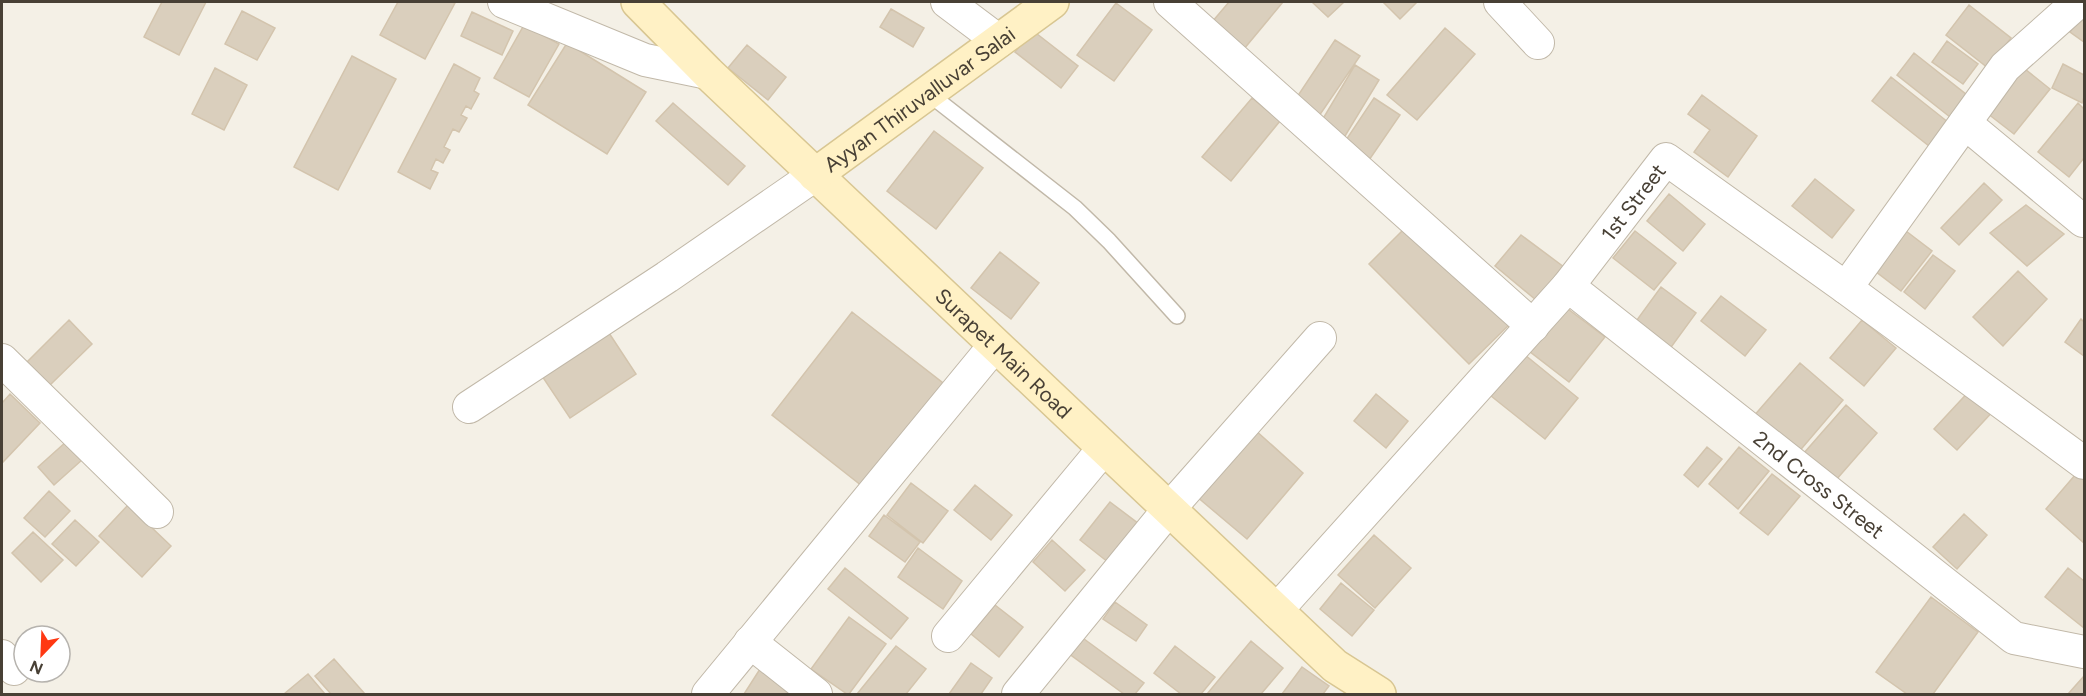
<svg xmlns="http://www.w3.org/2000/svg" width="2086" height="696" font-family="Figtree,sans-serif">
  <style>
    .building { fill: #dacfbd; stroke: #d3c4ad; stroke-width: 1.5 }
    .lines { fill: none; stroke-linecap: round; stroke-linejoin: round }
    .lane-casing { stroke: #c1b8a8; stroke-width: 18 }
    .street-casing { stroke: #c1b8a8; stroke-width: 34 }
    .secondary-casing { stroke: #d8c692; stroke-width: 36 }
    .lane { stroke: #fff; stroke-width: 15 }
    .street { stroke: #fff; stroke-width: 32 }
    .secondary { stroke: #fff1c5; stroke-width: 33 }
    .labels { text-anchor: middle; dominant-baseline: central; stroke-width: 4.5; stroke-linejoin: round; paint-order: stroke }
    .street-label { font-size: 21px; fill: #484035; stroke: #fff }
  </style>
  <rect width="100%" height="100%" fill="#f4f0e6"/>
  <path class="building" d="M162,2H206L179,55L144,37Z
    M398,2H452L455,3L425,59L380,35Z
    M1229,2H1283L1239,55L1207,28Z
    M1312,2H1344L1328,17Z
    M1383,2H1417L1400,19Z
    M1116,3L1152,30L1114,81L1077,55Z
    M1969,5L2011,38L1988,68L1946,35Z
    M891,9L924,28L913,47L880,27Z
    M242,11L275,28L257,60L225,44Z
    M472,12L513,31L502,55L461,36Z
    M2084,12V42L2070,32Z
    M524,25L559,44L529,97L494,78Z
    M1445,28L1475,54L1417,120L1387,95Z
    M1032,30L1078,66L1061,88L1015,52Z
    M1335,40L1360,56L1319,116L1295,100Z
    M1947,41L1978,64L1963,84L1932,62Z
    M567,43L646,92L607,154L528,105Z
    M747,45L786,77L768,100L728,68Z
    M1914,53L1967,95L1950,117L1897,75Z
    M352,56L396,79L338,190L294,167Z
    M454,64L480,78L474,91L479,94L471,109L466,106L461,115L467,118L459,132L453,129L444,147L450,150L443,163L436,159L431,170L438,173L430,189L398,172Z
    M2063,64L2084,75V97L2082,103L2052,88Z
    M1355,65L1379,80L1342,141L1318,127Z
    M2020,65L2050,89L2014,134L1983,110Z
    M215,68L247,85L224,130L192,114Z
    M1891,77L1953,126L1934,150L1872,101Z
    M1702,95L1757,136L1728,177L1694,152L1710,130L1688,114Z
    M1252,98L1280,121L1231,181L1202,157Z
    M1374,98L1400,115L1367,163L1342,146Z
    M673,103L745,166L728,185L656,121Z
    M2078,103L2084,109V158L2069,177L2038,152Z
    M934,131L983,168L936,229L887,191Z
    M1815,179L1854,210L1832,238L1792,206Z
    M1984,183L2002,200L1959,245L1941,228Z
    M1669,194L1705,224L1683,251L1647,221Z
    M2026,205L2064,234L2027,266L1990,233Z
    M1409,224L1510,324L1469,364L1369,264Z
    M1635,231L1676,263L1654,290L1613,258Z
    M1906,231L1932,251L1901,291L1875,271Z
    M1521,235L1564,267L1536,300L1495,266Z
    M1000,252L1039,283L1011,319L971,288Z
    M1933,255L1955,271L1925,309L1904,292Z
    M2018,271L2047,299L2003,346L1973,317Z
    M1661,287L1696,313L1669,350L1634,324Z
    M1721,296L1766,330L1745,356L1701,321Z
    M1564,306L1605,337L1569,382L1529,351Z
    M852,312L943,383L862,486L772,415Z
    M2081,319L2084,322V356L2065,342Z
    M69,320L92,344L49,386L26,363Z
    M1862,320L1896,348L1864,386L1830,358Z
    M609,333L636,374L570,418L542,376Z
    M1525,355L1578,398L1545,439L1491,396Z
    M1800,363L1843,400L1797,454L1753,417Z
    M1973,387L1996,408L1957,450L1934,429Z
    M10,394L40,423L2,463V403Z
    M1376,394L1408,421L1386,448L1354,421Z
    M1846,405L1877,433L1836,480L1804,453Z
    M1254,429L1303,473L1247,539L1196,496Z
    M67,441L83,459L54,485L38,467Z
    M1707,447L1722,459L1698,487L1684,475Z
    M1739,447L1769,471L1738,509L1709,484Z
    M2081,468L2084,471V543L2046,509Z
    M1772,474L1800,496L1768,535L1740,513Z
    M911,483L948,511L923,543L887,515Z
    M975,485L1012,515L991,540L954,510Z
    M49,491L70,511L45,537L24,518Z
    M1110,502L1143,527L1113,566L1080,540Z
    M128,505L171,546L142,577L99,536Z
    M1964,514L1987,535L1957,569L1933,547Z
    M884,515L920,542L905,562L869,536Z
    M75,520L99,542L76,566L52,544Z
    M33,532L63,560L41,582L12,553Z
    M1374,535L1411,568L1375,608L1338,575Z
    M1052,540L1085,570L1065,591L1033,562Z
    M918,548L962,581L943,609L898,577Z
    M845,568L908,618L891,639L828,589Z
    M2068,568L2084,581V628L2045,597Z
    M1341,583L1374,610L1352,636L1320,609Z
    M1931,597L1978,632L1933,694H1907L1876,672Z
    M1115,602L1147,625L1136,641L1103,619Z
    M995,605L1023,627L999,657L971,634Z
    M849,617L886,644L849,694H847L811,669Z
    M1080,636L1144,683L1135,694H1124L1068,653Z
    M1251,641L1283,668L1261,694H1207Z
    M896,646L926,669L906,694H857Z
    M1175,646L1215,677L1201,694H1181L1154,673Z
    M334,659L365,694H331L315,676Z
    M971,663L992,678L981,694H949Z
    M762,666L793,694H744Z
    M1302,667L1329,686L1323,694H1282Z
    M308,674L325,694H284Z
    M2084,676V694H2068Z"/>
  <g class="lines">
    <defs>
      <path id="lane" d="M928,93L1075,208L1109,241L1177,316"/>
      <g id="street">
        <path d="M504,2L645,60L708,73"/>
        <path d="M947,2L999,41"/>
        <path d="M1170,2L1533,326"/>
        <path d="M1500,2L1538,43"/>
        <path d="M1965,123L2083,221L2084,218"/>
        <path id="s1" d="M1568,286L2014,638L2084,652"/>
        <path d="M1846,288L2005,67L2078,2"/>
        <path d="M2,360L157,512"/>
        <path d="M469,407L667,277L815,175"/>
        <path id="s2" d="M1276,611L1568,286L1666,159L1846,288L2084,463"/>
        <path d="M948,636L1104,448"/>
        <path d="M750,642L816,694"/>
        <path d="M2,656L14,669"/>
        <path d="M708,694L995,345"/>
        <path d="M1018,694L1169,509L1320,338"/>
      </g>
      <g id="secondary">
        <path id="s3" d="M638,2L708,73L1335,666L1379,694"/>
        <path id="s4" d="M815,175L1052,2"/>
      </g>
    </defs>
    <use href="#lane" class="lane-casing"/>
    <use href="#street" class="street-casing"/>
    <use href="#secondary" class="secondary-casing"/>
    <use href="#lane" class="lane"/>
    <use href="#street" class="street"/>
    <use href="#secondary" class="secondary"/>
  </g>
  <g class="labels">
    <g class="street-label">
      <text stroke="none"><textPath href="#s4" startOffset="129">Ayyan Thiruvalluvar Salai</textPath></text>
      <text stroke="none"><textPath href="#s2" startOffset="543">1st Street</textPath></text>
      <text stroke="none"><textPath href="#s3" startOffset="507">Surapet Main Road</textPath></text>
      <text stroke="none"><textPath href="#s1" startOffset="320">2nd Cross Street</textPath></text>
    </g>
  </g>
  <rect width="2086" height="696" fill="none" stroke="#484035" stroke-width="6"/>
  <g transform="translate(42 654) rotate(203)"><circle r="28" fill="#ffffff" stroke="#b6b3ae" stroke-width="1.5"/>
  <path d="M0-4.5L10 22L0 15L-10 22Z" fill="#ff3812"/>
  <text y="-9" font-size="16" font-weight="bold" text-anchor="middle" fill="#484035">N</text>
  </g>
</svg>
